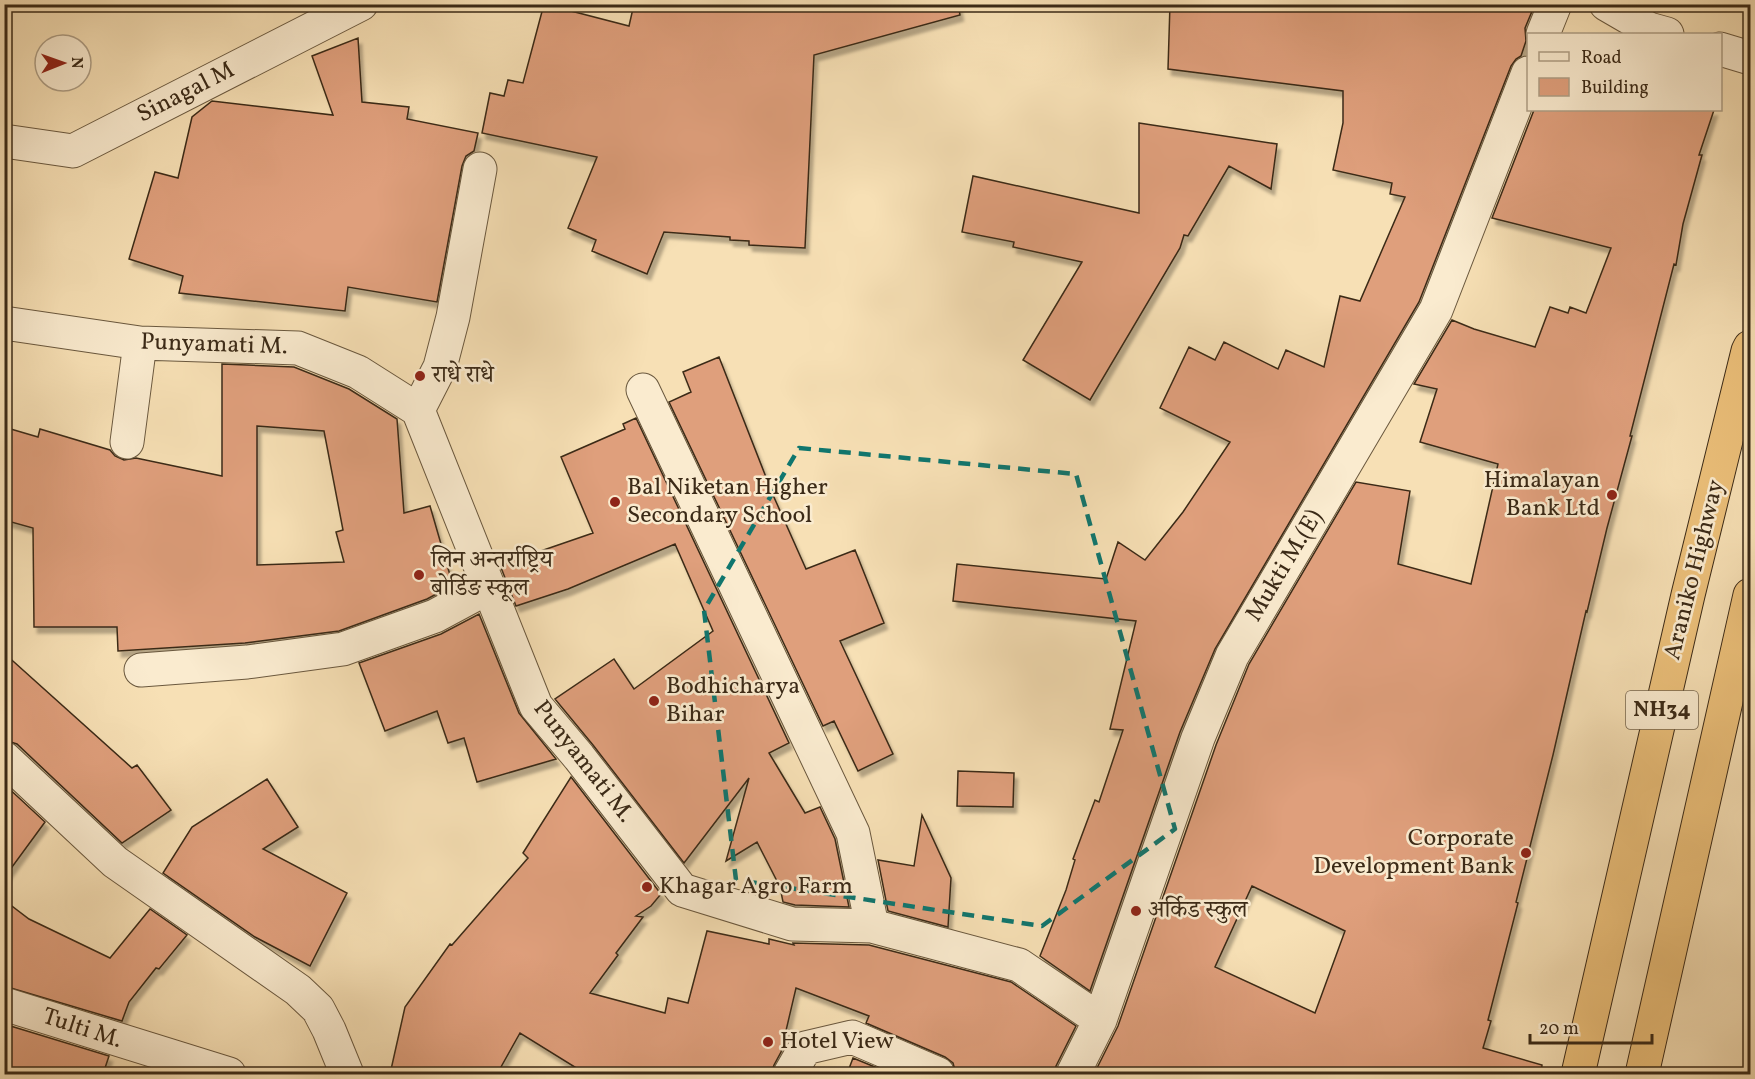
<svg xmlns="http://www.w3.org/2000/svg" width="1755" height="1079" font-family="Vollkorn,'Noto Serif Devanagari',serif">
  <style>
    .building { fill: #df9f7c; stroke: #3b2a17; stroke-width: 1.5; fill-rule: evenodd; filter: url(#shadow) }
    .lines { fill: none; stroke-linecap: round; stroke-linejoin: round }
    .minor-casing { stroke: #6a583e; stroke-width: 35 }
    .highway-casing { stroke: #3b2a17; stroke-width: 35 }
    .minor { stroke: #faebcf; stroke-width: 33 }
    .highway { stroke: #ecc07a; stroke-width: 33 }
    .marked { fill: none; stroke: #0f766e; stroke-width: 4.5; stroke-dasharray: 12 8; stroke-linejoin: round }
    .poi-dot { fill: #8f2418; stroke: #faebcf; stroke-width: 2 }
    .labels { text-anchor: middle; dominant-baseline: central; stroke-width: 5; stroke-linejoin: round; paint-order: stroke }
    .shield { fill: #faebcf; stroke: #74644e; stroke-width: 1.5 }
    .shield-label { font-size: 22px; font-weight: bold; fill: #3b2a17 }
    .street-label { font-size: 24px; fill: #3b2a17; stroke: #faebcf }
    .poi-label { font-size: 24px; fill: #3b2a17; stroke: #faebcf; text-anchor: start }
  </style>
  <defs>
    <filter id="shadow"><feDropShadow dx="3.5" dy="6" stdDeviation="1.5" flood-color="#0004"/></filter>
  </defs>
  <rect width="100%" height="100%" fill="#f7e0b5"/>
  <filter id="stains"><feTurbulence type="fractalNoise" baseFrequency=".00333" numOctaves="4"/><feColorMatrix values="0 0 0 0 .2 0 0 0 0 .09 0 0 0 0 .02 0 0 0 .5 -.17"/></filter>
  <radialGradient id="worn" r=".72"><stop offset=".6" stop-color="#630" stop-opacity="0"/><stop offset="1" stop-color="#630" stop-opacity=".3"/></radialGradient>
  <path class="building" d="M544,4L629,26L634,4H958L960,15L814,55L805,248L749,245V241L730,240V237L664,232L647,274L592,251L596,240L568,228L597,157L482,133L490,93L504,96L508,80L523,83Z
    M1170,4H1535L1525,28L1526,41L1521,56L1516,59L1511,66L1419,302L1215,649L1180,732L1090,991L1040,956L1066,890L1075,860L1073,859L1095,800L1099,802L1123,730L1110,729L1136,621L953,601L957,564L1106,579L1118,542L1145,560L1183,512L1230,442L1160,408L1189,347L1215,360L1224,342L1278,369L1286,350L1324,367L1340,296L1360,301L1405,197L1390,194L1392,183L1333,170L1343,123V91L1168,69Z
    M358,38L362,102L409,107L407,119L478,133L474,151L466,156L462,166L437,302L348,287L345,311L179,293L183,276L129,259L155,172L178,178L192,117L212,101L333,115L312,56Z
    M1534,110H1714L1699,155H1702L1683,224L1676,265L1674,264L1630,436H1632L1607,528L1587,612L1586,611L1553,755L1516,902L1518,903L1488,1020L1491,1021L1483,1048L1542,1065L1541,1074H1094L1118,1026L1216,745L1249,664L1356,482L1410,491L1398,564L1471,584L1498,464L1420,442L1437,389L1414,384L1452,320L1474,329L1535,347L1550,307L1568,313L1570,307L1586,313L1611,248L1492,218ZM1252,886L1345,931L1315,1013L1215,967Z
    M1139,123L1277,144L1271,189L1229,166L1188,236L1184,235L1180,248L1090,400L1023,360L1082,262L1013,247L1014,242L962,232L973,176L1139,213Z
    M719,357L773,495L806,569L855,550L884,623L840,641L893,754L858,771L834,721L823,726L669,402L691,392L683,372Z
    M222,364L294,367L349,389L397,419L404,513L430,506L452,582L465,579L427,599L339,631L245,643L118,651L117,627H34L33,528L4,520V427L38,437L40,429L110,450L115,456L124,460L136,458L222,476ZM257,426L324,431L343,530L336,532L344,562L257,565Z
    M636,418L789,743L769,753L805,813L820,807L835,839L849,907L795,905L783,902L780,887L757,842L726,861L749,778L684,863L593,745L555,699L614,659L634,689L713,631L675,544L568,589L516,606L500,565L593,533L561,457L625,429L623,424Z
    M479,614L519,713L556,759L477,782L464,738L448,743L437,711L385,731L359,663L441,634Z
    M4,653L132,768L137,765L171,810L122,843L17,744L4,740Z
    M958,771L1014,773L1013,807L957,806Z
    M571,777L661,894L651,906L636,916L643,917L616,953L618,955L590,993L665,1013L668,998L688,1003L707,931L769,944V939L794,945L793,943L869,945L1011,982L1076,1026L1056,1066L1054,1074H956L953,1063L945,1057L866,1023L869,1016L796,988L781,1052L774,1065L771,1074H586L520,1033L497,1074H390L405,1007L450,944L452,945L528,858L523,853Z
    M267,779L298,827L263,849L347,893L310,966L255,937L163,873L192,827Z
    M4,784L45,822L4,878Z
    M922,815L951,878L948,927L888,911L878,860L914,866Z
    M4,900L29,919L110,958L150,909L187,935L159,969L156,968L129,1002L122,1021L4,986Z
    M4,1024L109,1056L103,1074H4Z
    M853,1058L892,1074H847Z"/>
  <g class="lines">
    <defs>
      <path id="minor" d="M1606,4L1649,29L1667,34
        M1543,34L1555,4
        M1720,49L1750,58
        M4,141L73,151L361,4
        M4,323L140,343L298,348L358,372L418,410L536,706L579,757L682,890L792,924L872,926L1019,965L1100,1020
        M643,390L853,833L872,926
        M418,410L440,367L453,317L480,169
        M127,442L140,343
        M141,670L247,662L343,649L435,616L489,587
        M4,758L115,862L298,990L318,1009L329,1030L347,1074
        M4,1004L229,1074
        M790,1074L805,1048L852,1037L938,1074
        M1073,1074L1100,1020L1198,738L1232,656L1436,310L1528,73"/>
      <path id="highway" d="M1578,1074L1688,595L1748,351L1750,347
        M1642,1074L1750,595"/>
    </defs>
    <use href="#minor" class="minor-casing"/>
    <use href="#highway" class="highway-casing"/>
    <use href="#minor" class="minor"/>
    <use href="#highway" class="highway"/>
  </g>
  <path class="marked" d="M799,448L1076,474L1175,829L1042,926L736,880L704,610Z"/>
  <g class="poi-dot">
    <circle cx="420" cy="376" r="6"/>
    <circle cx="1612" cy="495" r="6"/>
    <circle cx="615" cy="502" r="6"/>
    <circle cx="419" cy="575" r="6"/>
    <circle cx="654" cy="701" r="6"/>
    <circle cx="1526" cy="853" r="6"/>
    <circle cx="647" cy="887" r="6"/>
    <circle cx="1136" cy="911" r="6"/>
    <circle cx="768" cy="1042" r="6"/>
  </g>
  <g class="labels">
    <rect class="shield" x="1626" y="691" width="72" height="38" rx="4.5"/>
    <g class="shield-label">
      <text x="1662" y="710">NH34</text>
    </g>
    <g class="street-label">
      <text transform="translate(186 93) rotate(-27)">Sinagal M</text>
      <text transform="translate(214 345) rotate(2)">Punyamati M.</text>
      <text transform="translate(1285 566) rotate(-59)">Mukti M.(E)</text>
      <text transform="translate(1695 570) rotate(-76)">Araniko Highway</text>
      <text transform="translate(583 762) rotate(52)">Punyamati M.</text>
      <text transform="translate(82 1029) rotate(18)">Tulti M.</text>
    </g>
    <g class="poi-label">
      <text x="432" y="376">राधे राधे</text>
      <text x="1600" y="481" text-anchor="end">Himalayan<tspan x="1600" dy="28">Bank Ltd</tspan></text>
      <text x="627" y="488">Bal Niketan Higher<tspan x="627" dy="28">Secondary School</tspan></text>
      <text x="431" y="561">लिन अन्तर्राष्ट्रिय<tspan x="431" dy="28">बोर्डिङ स्कूल</tspan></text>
      <text x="666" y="687">Bodhicharya<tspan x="666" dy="28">Bihar</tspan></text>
      <text x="1514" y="839" text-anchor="end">Corporate<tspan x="1514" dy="28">Development Bank</tspan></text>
      <text x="659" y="887">Khagar Agro Farm</text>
      <text x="1148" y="911">अर्किड स्कुल</text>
      <text x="780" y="1042">Hotel View</text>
    </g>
  </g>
  <rect width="1755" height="1079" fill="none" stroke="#f7e0b5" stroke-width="24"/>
  <rect x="6" y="6" width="1743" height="1067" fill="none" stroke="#3b2a17" stroke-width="3"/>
  <rect x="12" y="12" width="1731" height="1055" fill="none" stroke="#3b2a17" stroke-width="1.5"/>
  <rect x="1527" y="33" width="195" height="78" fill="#faebcf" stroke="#ae9e85" stroke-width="1.5"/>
  <rect x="1539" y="52" width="30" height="9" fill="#faebcf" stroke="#ae9e85" stroke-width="1.5"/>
  <text x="1581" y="63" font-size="18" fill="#3b2a17">Road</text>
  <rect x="1539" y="78" width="30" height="18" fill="#df9f7c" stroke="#ae9e85" stroke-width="1.5"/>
  <text x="1581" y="93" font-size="18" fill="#3b2a17">Building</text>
  <g transform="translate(63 63) rotate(89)"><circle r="28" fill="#faebcf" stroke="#ae9e85" stroke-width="1.5"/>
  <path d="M0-4.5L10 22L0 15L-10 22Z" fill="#8f2418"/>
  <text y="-9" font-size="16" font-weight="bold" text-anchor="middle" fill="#3b2a17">N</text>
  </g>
  <path d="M1530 1034v9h122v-9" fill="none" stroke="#3b2a17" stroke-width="3"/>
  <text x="1539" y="1034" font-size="18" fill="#3b2a17" stroke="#faebcf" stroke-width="4.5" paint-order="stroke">20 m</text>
  <rect width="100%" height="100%" filter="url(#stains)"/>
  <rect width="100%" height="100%" fill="url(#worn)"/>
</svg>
